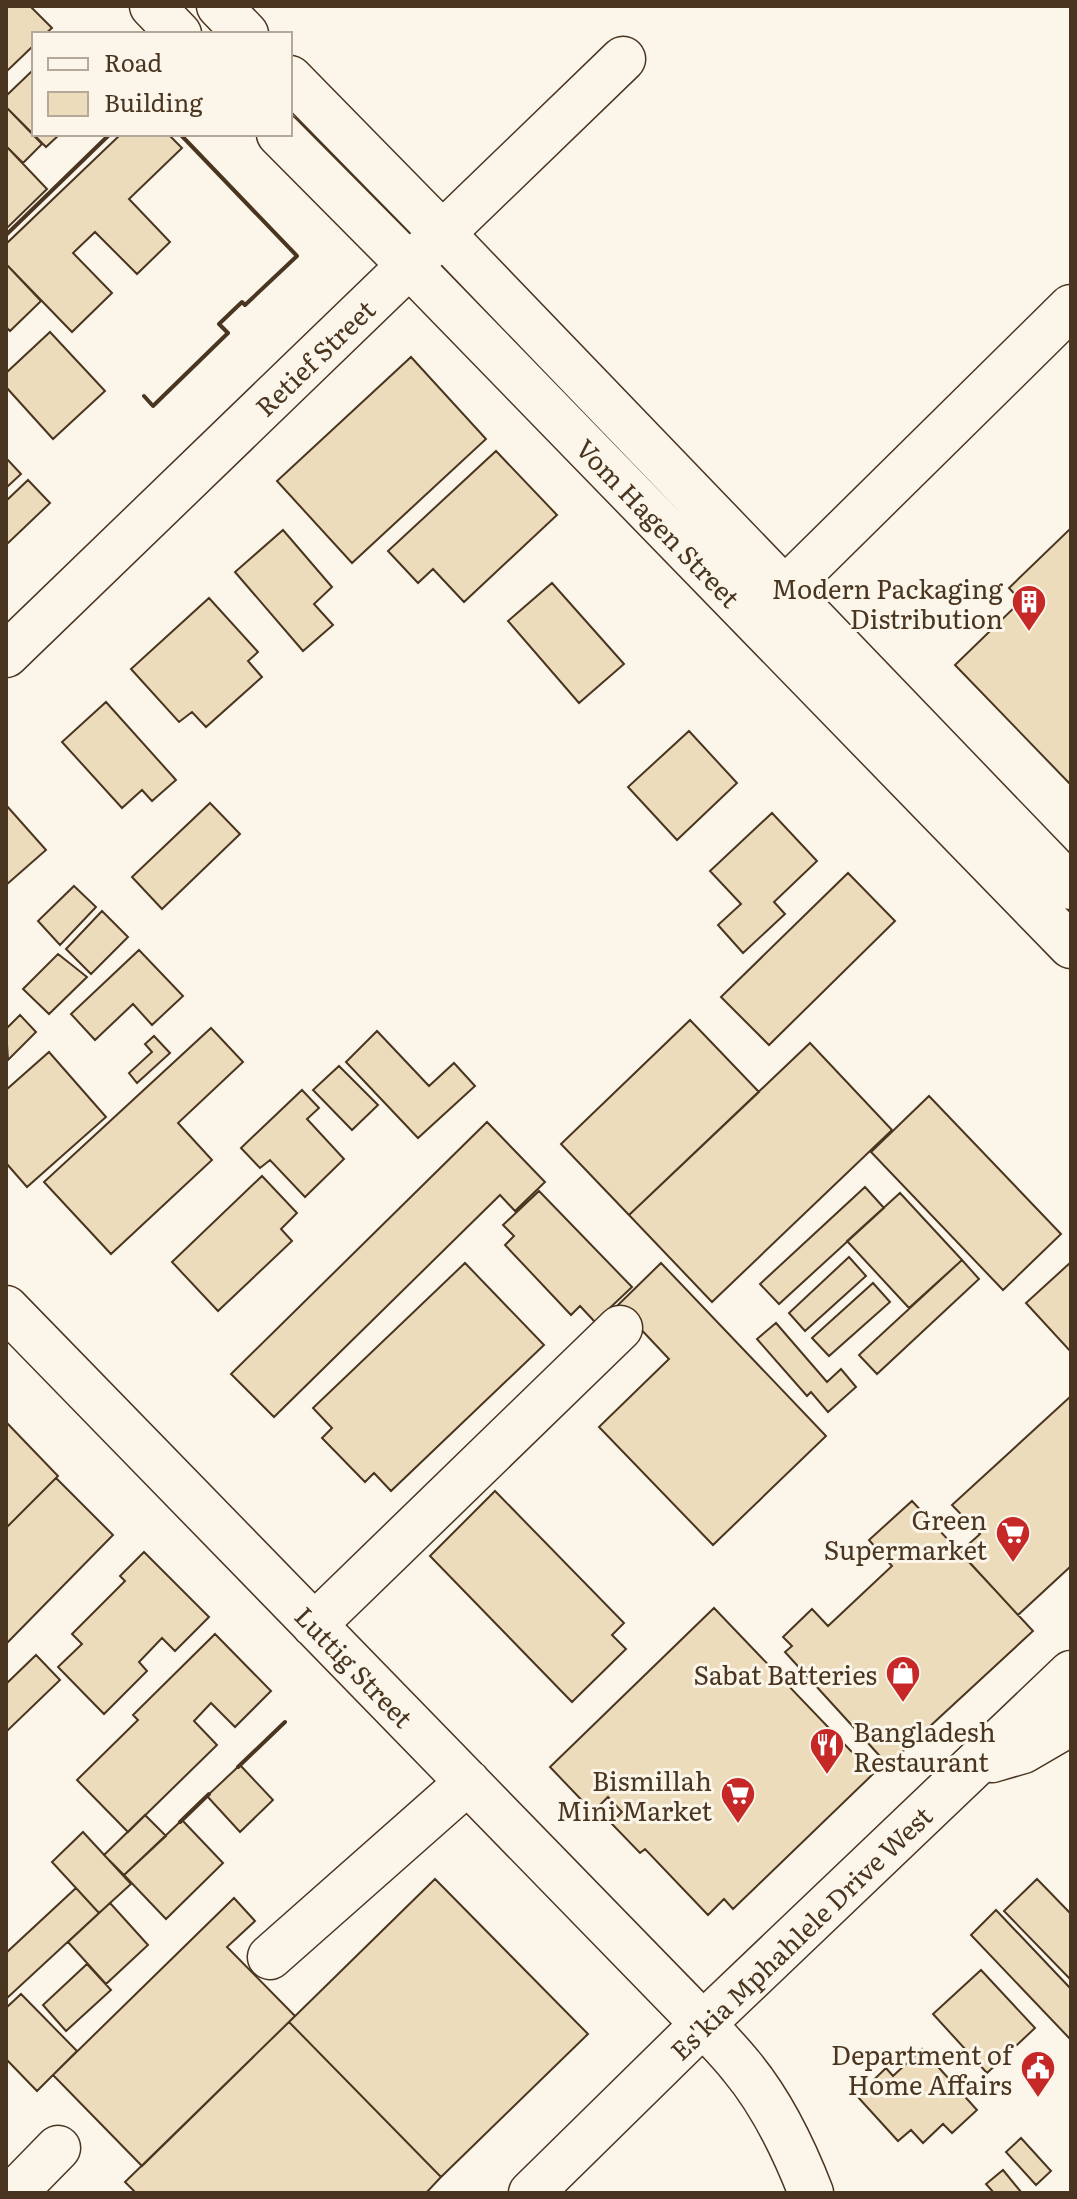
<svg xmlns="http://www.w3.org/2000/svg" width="1077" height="2199" font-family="Literata,serif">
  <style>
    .building { fill: #ecdcbc; stroke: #4a3520; stroke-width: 2 }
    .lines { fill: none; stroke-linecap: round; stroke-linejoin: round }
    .minor-casing { stroke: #4a3520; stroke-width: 47 }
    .major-casing { stroke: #4a3520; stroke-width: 47 }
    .minor { stroke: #fbf6e9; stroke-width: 44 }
    .major { stroke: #fbf6e9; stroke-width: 44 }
    .wall { stroke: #4a3520; stroke-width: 4 }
    .labels { text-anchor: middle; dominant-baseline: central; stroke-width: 6; stroke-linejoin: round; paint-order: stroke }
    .street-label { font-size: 26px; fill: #4a3520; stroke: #fbf6e9 }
    .poi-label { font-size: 26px; fill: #4a3520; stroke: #fbf6e9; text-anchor: end }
  </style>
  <rect width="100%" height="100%" fill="#fbf6e9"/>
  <path class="building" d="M6,6H30L52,28L45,34H34V45L6,72Z
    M34,69V134H60L46,147L6,107V96Z
    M6,107L42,144L23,163L6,146Z
    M121,134H168L182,148L129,199L170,242L137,274L95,232L73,253L112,293L72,332L6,264V244Z
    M6,146L47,189L6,229Z
    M6,264L41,301L10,331L6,327Z
    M50,332L105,391L53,439L6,387V373Z
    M411,357L486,439L352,563L277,481Z
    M496,451L557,515L464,602L433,569L418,583L388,551Z
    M6,458L21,474L6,488Z
    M28,480L50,503L6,545V501Z
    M1071,528V785L955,665L1021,601L1009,588Z
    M283,530L332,587L314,604L333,625L303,651L235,572Z
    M552,583L624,664L579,703L508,621Z
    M209,598L258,652L248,661L262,677L206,727L192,712L179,722L131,669Z
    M106,702L176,780L152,801L142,790L122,808L62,742Z
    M689,731L737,783L677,840L628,787Z
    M210,803L240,834L162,909L132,877Z
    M6,805L46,850L6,885Z
    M772,813L817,861L774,902L785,914L743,953L718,925L741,904L710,871Z
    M848,873L895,921L769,1045L721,997Z
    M74,886L96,907L60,945L38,921Z
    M102,911L128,937L91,974L66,949Z
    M139,950L183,996L152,1025L133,1004L95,1040L71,1014Z
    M58,954L87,977L49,1014L23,989Z
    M20,1015L36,1032L8,1060L6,1029Z
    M690,1020L759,1092L629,1215L561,1144Z
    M211,1028L243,1062L178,1123L212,1160L111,1254L44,1182Z
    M377,1031L429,1086L454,1063L475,1086L418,1138L346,1062Z
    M154,1036L170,1053L137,1083L129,1073L152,1052L145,1044Z
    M810,1043L892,1130L712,1302L629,1215Z
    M49,1052L106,1117L27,1187L6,1163V1090Z
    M339,1066L378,1105L352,1130L313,1090Z
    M302,1090L319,1108L307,1119L344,1159L305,1197L270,1160L260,1168L241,1148Z
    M929,1096L1061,1234L1003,1290L871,1152Z
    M487,1122L545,1182L515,1211L500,1195L274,1417L231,1374Z
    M262,1176L297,1213L281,1229L292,1241L218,1311L172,1262Z
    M865,1187L884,1208L779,1304L760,1284Z
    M539,1191L632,1287L595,1322L580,1306L571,1315L505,1245L514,1236L503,1225Z
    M900,1193L962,1260L909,1308L847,1241Z
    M849,1257L866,1276L805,1331L789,1313Z
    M962,1260L979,1279L877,1374L859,1355Z
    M1071,1262V1352L1026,1303Z
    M465,1263L544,1345L391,1491L374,1473L365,1482L322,1438L332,1428L313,1408Z
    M661,1263L826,1436L713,1545L599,1427L669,1359L618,1305Z
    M873,1283L890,1302L829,1356L812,1338Z
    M776,1323L827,1382L841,1369L856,1387L828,1412L811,1392L807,1396L757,1339Z
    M1071,1396V1566L1018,1615L960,1552L980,1534L952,1505Z
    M6,1422L58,1476L6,1528Z
    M56,1478L113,1535L6,1644V1528Z
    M495,1491L624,1623L612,1635L626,1649L572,1702L430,1556Z
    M912,1501L1033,1631L888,1765L785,1652L792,1646L783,1637L812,1609L828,1626L892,1566L869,1540Z
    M144,1552L209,1617L175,1651L162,1638L139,1662L147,1671L104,1714L58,1667L82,1644L72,1634L125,1581L120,1576Z
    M714,1608L873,1774L733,1909L724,1899L708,1915L645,1849L640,1853L611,1823L622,1812L608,1797L593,1812L550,1767Z
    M215,1634L271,1691L235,1727L211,1703L194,1721L217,1745L128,1832L77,1780L138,1720L133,1715Z
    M36,1655L60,1680L6,1732V1684Z
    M240,1765L273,1800L240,1832L207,1796Z
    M145,1815L166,1836L124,1875L104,1855Z
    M182,1820L223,1863L166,1919L124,1875Z
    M83,1832L131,1884L99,1913L52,1862Z
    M435,1879L588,2034L441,2177L289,2022Z
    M1037,1879L1071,1914V1980L1004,1911Z
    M76,1888L99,1913L6,1999V1953Z
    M234,1898L255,1921L227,1947L295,2016L142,2166L53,2075Z
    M110,1903L148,1945L106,1984L68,1942Z
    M996,1910L1071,1989V2040L971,1935Z
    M87,1964L111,1990L66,2031L43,2005Z
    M981,1970L1035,2028L987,2073L933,2014Z
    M21,1994L77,2051L37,2091L6,2059V2008Z
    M289,2022L441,2177L426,2193H136L125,2182Z
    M922,2049L977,2110L952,2133L943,2124L923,2143L911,2130L898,2141L857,2096L886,2068L893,2076Z
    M1021,2138L1051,2171L1036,2185L1006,2152Z
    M1003,2170L1021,2192L1020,2193H994L986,2184Z"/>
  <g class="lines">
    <defs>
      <path id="minor" d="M785,589L1071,307
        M6,655L623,59
        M6,1308L703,2024
        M314,1625L620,1328
        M270,1957L468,1782
        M14,2193L58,2148"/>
      <path id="major" d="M152,6L179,34
        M219,6L246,34
        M290,78L442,233L1071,887
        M279,134L409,265L1071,946
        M992,1760L1023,1751L1071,1723
        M703,2024C716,2038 729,2051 741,2066C772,2103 794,2149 811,2193
        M531,2193L703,2024L1071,1673"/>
    </defs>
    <use href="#minor" class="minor-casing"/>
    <use href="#major" class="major-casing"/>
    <use href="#minor" class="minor"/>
    <use href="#major" class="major"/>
    <path class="wall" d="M6,235L110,134
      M144,396L153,406L228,333L219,324L242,302L245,305L297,256L180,134
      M238,1767L285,1722
      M180,1822L209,1794"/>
  </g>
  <defs>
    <symbol id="building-pin" viewBox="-11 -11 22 30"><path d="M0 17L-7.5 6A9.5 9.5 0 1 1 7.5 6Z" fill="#c62828" stroke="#fbf6e9"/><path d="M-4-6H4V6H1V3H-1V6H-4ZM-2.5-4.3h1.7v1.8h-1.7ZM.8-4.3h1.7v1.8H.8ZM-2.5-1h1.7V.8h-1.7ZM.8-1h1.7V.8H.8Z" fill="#fff"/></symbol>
    <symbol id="supermarket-pin" viewBox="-11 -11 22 30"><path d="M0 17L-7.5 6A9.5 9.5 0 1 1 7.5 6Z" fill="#c62828" stroke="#fbf6e9"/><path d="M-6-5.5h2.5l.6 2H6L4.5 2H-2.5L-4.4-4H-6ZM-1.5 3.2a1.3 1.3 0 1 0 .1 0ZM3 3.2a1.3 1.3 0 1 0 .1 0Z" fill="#fff"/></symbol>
    <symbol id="shop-pin" viewBox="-11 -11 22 30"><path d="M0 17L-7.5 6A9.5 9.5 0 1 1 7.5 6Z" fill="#c62828" stroke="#fbf6e9"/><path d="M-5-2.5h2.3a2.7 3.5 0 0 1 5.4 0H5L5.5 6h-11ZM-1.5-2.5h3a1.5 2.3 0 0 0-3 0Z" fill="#fff"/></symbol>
    <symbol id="restaurant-pin" viewBox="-11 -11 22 30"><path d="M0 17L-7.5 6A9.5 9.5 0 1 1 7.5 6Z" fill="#c62828" stroke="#fbf6e9"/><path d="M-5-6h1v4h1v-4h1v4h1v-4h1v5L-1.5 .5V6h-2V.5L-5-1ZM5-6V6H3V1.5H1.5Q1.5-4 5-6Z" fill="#fff"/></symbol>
    <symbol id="civic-pin" viewBox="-11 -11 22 30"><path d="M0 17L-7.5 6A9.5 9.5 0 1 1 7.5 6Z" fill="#c62828" stroke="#fbf6e9"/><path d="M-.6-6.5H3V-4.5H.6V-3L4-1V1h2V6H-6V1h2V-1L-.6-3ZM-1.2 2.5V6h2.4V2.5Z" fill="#fff"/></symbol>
  </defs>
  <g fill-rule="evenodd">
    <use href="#building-pin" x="1009" y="582" width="40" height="54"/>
    <use href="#supermarket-pin" x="993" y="1513" width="40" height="54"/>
    <use href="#shop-pin" x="883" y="1653" width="40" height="54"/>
    <use href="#restaurant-pin" x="807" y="1725" width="40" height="54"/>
    <use href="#supermarket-pin" x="718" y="1774" width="40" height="54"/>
    <use href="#civic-pin" x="1018" y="2048" width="40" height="54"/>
  </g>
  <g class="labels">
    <g class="street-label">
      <text transform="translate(314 357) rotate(-44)">Retief Street</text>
      <text transform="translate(659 522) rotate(46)">Vom Hagen Street</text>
      <text transform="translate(355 1666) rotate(46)">Luttig Street</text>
      <text transform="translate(800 1932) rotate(-44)">Es'kia Mphahlele Drive West</text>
    </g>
    <g class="poi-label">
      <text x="1003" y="587">Modern Packaging<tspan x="1003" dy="30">Distribution</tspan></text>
      <text x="987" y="1518">Green<tspan x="987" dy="30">Supermarket</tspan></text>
      <text x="877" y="1673">Sabat Batteries</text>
      <text x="853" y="1730" text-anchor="start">Bangladesh<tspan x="853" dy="30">Restaurant</tspan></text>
      <text x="712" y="1779">Bismillah<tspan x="712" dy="30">Mini Market</tspan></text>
      <text x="1012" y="2053">Department of<tspan x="1012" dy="30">Home Affairs</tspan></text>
    </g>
  </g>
  <rect width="1077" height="2199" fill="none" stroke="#4a3520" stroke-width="16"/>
  <rect x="32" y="32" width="260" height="104" fill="#fbf6e9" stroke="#b4a999" stroke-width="2"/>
  <rect x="48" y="58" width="40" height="12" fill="#fbf6e9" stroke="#b4a999" stroke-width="2"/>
  <text x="104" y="72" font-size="24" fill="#4a3520">Road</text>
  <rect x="48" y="92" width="40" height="24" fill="#ecdcbc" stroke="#b4a999" stroke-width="2"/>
  <text x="104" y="112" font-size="24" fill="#4a3520">Building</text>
</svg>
